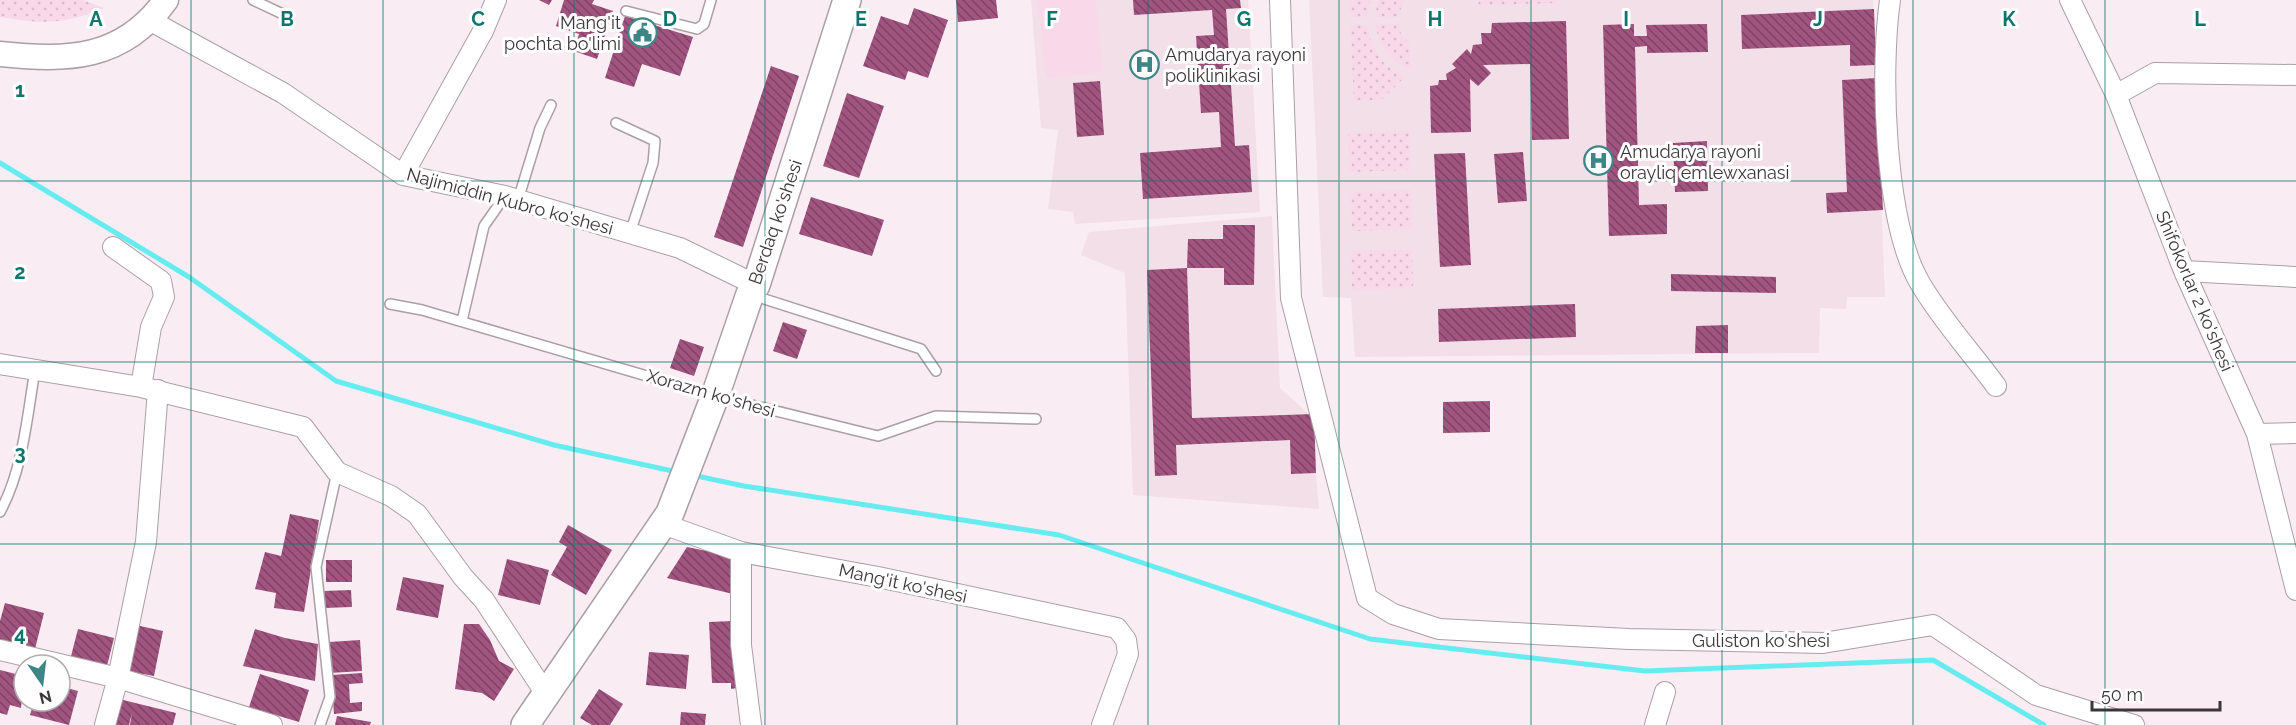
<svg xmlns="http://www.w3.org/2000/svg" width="2296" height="725" font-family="Raleway,sans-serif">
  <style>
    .built { fill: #f3dfe8 }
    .grass { fill: url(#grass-dots) }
    .pitch { fill: #f9d9e9 }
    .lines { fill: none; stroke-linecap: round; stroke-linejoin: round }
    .stream { stroke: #66ecef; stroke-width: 5 }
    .building { fill: url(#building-back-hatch) }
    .service-casing { stroke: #ab9fa5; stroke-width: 12 }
    .minor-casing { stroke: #ab9fa5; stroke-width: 22 }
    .tertiary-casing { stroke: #ab9fa5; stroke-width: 27 }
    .secondary-casing { stroke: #ab9fa5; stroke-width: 30 }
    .service { stroke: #fff; stroke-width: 9 }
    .minor { stroke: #fff; stroke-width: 20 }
    .tertiary { stroke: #fff; stroke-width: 24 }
    .secondary { stroke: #fff; stroke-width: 27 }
    .grid { fill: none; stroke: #0f766e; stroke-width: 1.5; stroke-opacity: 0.55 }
    .labels { text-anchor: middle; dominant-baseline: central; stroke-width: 6; stroke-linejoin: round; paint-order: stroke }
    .poi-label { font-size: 18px; fill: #3b3639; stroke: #fefefe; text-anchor: start }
    .street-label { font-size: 18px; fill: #3b3639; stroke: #fefefe }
    .grid-label { font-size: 20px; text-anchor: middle; font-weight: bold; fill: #0f766e; stroke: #fefefe; stroke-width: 6; stroke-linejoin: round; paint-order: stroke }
  </style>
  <defs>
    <pattern id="grass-dots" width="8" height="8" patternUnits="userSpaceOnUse" patternTransform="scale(1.5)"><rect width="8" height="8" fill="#f9d9e9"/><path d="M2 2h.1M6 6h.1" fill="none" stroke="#d6bbc9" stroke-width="1.8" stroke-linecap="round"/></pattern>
    <pattern id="building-back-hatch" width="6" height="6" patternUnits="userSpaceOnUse" patternTransform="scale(1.5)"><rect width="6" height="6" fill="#a25480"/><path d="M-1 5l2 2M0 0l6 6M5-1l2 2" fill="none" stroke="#7e4364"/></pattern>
  </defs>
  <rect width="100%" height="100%" fill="#f9edf3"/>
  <path class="built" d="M1031,0H1248L1260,212L1075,224L1073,212L1048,209L1058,130L1041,128Z
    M1309,0H1873L1885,297H1847L1846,309L1820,308L1819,353L1355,357L1351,298L1323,297Z
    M1272,216L1280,388L1311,416L1319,509L1133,495L1125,273L1081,255L1089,232Z"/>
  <path class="grass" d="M0,0H83L104,8C63,25 43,24 0,17Z
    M1349,0H1371L1366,17H1350Z
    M1378,0H1405L1397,17H1375Z
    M1478,0H1560L1555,3L1479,5Z
    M1399,24L1401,35L1409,42L1411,69C1391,63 1380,45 1375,25Z
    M1350,25H1366C1372,49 1381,67 1405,77L1381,100H1354Z
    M1409,131L1410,170L1349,172L1348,133Z
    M1411,190L1412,229L1352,231L1351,192Z
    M1412,250L1413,288L1352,290L1351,251Z"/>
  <path class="pitch" d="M1037,0H1096L1103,72L1046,78Z"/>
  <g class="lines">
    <path class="stream" d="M0,163L189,277L336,381L554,445L677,472
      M692,475L744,486L1059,535L1370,639L1645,671L1933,660L2044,725"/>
  </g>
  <path class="building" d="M539,0H552L549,5Z
    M564,0H594L592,4L613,11L597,59L574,51L579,34L556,26Z
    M956,0H996L998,18L958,22Z
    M1133,0H1240L1241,8L1226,9L1235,146L1249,145L1252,192L1143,199L1140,153L1221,147L1219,112L1201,113L1196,36L1214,35L1212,10L1134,15Z
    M914,8L948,20L928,78L908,71L905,80L863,66L881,16L908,25Z
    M1874,9L1876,65L1850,66V45L1742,49L1741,15Z
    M625,16L693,37L680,76L642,64L634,87L605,78Z
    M1566,21L1569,139L1532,140L1530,64L1483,65L1491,73L1478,86L1470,79L1471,132L1431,133L1430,86L1438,85L1439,80H1447L1446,74L1456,68L1452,64L1467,49L1471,54L1473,45L1482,44L1481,33H1491L1492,23Z
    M1634,24V36H1647L1646,25L1707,24L1708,52L1647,53V46L1635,47L1639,205L1667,204V234L1609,236L1603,25Z
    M771,66L799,76L743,247L714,237Z
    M1877,78L1883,210L1827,213L1826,193L1847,192L1842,80Z
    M1100,81L1104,135L1077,137L1073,83Z
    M847,93L884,106L859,178L823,166Z
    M1707,141L1708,191L1675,192L1673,143Z
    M1523,152L1527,201L1498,203L1494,154Z
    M1465,153L1471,265L1440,267L1434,154Z
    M811,197L884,220L872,256L799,234Z
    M1223,225H1255L1254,285H1224V268H1187L1188,239H1223Z
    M1187,268L1192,418L1314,414L1316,473L1291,474L1290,440L1176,445L1177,475L1155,476L1147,270Z
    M1671,274L1776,277V293L1671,291Z
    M1575,304L1576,337L1439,342L1438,309Z
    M783,322L807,330L797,359L773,351Z
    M1728,325V353H1695L1696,326Z
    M680,339L704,347L694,376L670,368Z
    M1490,401V432L1443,433V402Z
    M290,514L319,520L304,612L274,608L276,593L255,589L265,552L281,556Z
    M568,525L612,550L586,595L551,575L567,547L559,542Z
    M687,547L736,557L733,594L667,578Z
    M507,559L549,570L540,605L498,595Z
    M326,560H352V582H326Z
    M403,577L444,585L438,618L396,610Z
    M351,590L352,607L324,608V591Z
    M5,603L44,613L34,653L0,644V621Z
    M733,621L737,688L731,689V683H712L709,622Z
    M131,624L163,631L154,676L122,670Z
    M464,624H479L490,640L499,661L514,669L494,701L482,693L455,689Z
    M78,629L114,638L106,670L70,660Z
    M255,629L285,638L318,644L315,681L243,666Z
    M360,640L362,671L330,673L329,642Z
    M649,652L689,655L686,689L646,685Z
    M0,670L24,676L21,708L10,705L7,715L0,713Z
    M362,673L363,683L349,684L350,703L362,702V711L334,714L331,675Z
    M260,674L309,690L299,722L249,707Z
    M60,686L78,691L69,725L30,715L34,701H60Z
    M599,689L623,704L610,725H592L580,718Z
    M115,698L176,713L173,725H130L132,713L129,725H107Z
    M681,712L706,714L705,725H680Z
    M337,716L371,722L370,725H335Z"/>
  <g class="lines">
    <defs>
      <path id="service" d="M253,0L289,17
        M626,11L697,29L704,24L711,0
        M616,123L655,141L653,163L630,233
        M518,200L540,128L551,105
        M752,295L921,349L936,371
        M390,304L422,310L715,396L878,436L936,416L1036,419
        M462,321L484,226L505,196
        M0,512C23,470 27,417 35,370
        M320,725L330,697L316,567L337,472"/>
      <path id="minor" d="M1280,0L1291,298L1367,598L1393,614L1439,629L1629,639L1823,643L1933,625L2036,695L2134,725
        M1890,0C1880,70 1884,222 1920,283C1940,318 1972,353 1996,386
        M2070,0L2116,95L2184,271L2257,434L2296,590
        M151,21L283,93L403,175L505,196L680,248L756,285
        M2116,95L2155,73L2296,75
        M403,175L483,31L496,0
        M113,247L161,281L164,297L151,327L141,387
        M2184,271L2296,277
        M0,364L141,387L303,427L337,472L391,496L417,514L463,577L484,600L546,694
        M2257,434L2296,433
        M663,524L741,552L878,577L1117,628L1126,640L1128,654L1102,725
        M741,552V645L751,725
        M0,650L118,678L272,725
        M105,725L118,678L146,542L158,390
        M1655,725L1665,692"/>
      <path id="tertiary" d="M0,54C68,61 123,60 166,0"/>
      <path id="secondary" d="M525,725L670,513L715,396L750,294L756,285L847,0"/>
    </defs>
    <use href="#service" class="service-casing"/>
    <use href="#minor" class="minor-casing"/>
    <use href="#tertiary" class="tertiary-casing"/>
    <use href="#secondary" class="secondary-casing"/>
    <use href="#service" class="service"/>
    <use href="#minor" class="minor"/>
    <use href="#tertiary" class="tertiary"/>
    <use href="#secondary" class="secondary"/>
  </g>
  <path class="grid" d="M191,0V725M383,0V725M574,0V725M765,0V725M957,0V725M1148,0V725M1339,0V725M1531,0V725M1722,0V725M1913,0V725M2105,0V725M0,181H2296M0,362H2296M0,544H2296"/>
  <defs>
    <symbol id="civic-ring" viewBox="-11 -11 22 22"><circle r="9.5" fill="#fefefe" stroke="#3d8587" stroke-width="1.5"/><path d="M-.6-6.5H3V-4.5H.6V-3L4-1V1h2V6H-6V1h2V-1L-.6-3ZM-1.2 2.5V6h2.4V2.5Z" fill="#3d8587"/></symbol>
    <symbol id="hospital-ring" viewBox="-11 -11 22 22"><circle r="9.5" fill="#fefefe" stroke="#3d8587" stroke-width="1.5"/><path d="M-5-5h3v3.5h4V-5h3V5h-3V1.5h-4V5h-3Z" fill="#3d8587"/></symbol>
  </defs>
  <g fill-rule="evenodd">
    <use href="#civic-ring" x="626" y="16" width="33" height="33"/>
    <use href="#hospital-ring" x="1128" y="48" width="33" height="33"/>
    <use href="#hospital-ring" x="1582" y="144" width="33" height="33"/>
  </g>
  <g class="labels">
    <g class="poi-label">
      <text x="621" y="22" text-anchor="end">Mang'it<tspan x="621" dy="21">pochta bo'limi</tspan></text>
      <text x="1165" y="54">Amudarya rayoni<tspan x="1165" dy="21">poliklinikasi</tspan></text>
      <text x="1620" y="151">Amudarya rayoni<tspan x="1620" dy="21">orayliq emlewxanasi</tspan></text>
    </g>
    <g class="street-label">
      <text transform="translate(510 201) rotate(15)">Najimiddin Kubro ko'shesi</text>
      <text transform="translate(775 222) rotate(-71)">Berdaq ko'shesi</text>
      <text transform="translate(2195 291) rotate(67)">Shifokorlar 2 ko'shesi</text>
      <text transform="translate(711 393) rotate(16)">Xorazm ko'shesi</text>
      <text transform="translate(903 583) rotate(12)">Mang'it ko'shesi</text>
      <text x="1761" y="640">Guliston ko'shesi</text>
    </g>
  </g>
  <g class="grid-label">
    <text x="96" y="26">A</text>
    <text x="287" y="26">B</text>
    <text x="478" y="26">C</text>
    <text x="670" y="26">D</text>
    <text x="861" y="26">E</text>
    <text x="1052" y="26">F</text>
    <text x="1244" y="26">G</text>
    <text x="1435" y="26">H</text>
    <text x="1626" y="26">I</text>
    <text x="1818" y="26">J</text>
    <text x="2009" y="26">K</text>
    <text x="2200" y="26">L</text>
    <text x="20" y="97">1</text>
    <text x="20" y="279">2</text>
    <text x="20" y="460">3</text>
    <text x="20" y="641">4</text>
  </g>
  <g transform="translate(42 683) rotate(166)"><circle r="28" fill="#fefefe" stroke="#b0aeaf" stroke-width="1.5"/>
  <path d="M0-4.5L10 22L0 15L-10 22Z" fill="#3d8587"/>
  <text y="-9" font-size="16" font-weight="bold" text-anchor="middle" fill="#3b3639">N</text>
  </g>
  <path d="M2092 701v9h128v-9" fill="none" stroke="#3b3639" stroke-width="3"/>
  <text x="2101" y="701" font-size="18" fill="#3b3639" stroke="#fefefe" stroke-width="4.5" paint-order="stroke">50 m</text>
</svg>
